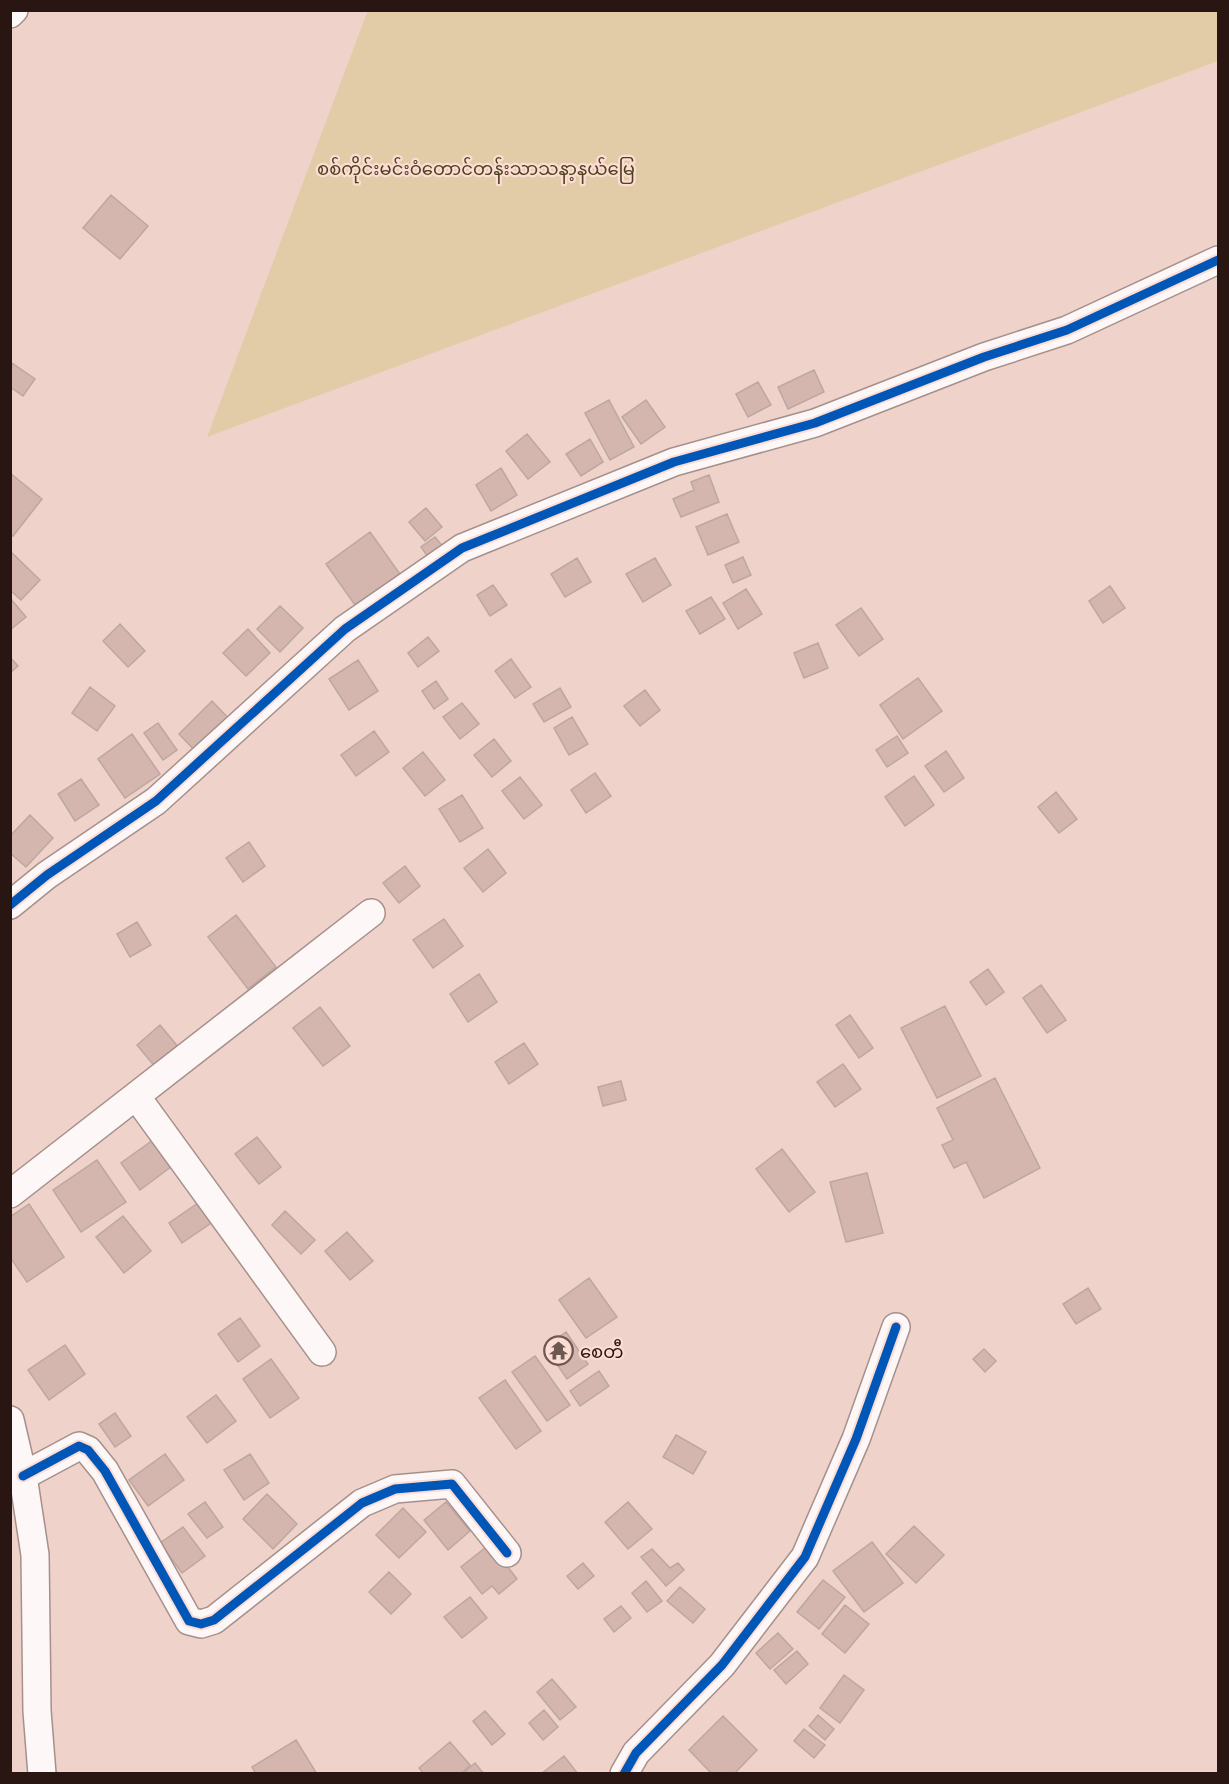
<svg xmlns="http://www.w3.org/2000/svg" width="1229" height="1784" font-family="'PT Sans','Noto Sans Myanmar',sans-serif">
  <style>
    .green { fill: #e2cca8 }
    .building { fill: #d4b6ae; stroke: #bda7a1; stroke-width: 1.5 }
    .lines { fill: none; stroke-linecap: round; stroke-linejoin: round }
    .street-casing { stroke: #a6908b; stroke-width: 30 }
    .street { stroke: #fdf8f7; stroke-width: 27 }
    .cycleway-casing { stroke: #fddcd3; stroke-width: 13 }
    .cycleway { stroke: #0057b8; stroke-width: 9 }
    .labels { text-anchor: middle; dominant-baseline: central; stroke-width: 4.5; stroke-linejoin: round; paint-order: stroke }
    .park-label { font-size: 18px; fill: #4c421d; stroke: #fddcd3 }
    .poi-label { font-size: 18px; fill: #291612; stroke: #fddcd3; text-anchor: start }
  </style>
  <rect width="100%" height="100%" fill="#efd2ca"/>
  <path class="green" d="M368,10L1218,11V61L207,437Z"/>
  <path class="building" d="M111,195L148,226L120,259L83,228Z
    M12,363L35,379L23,396L10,387Z
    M814,370L824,392L788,409L778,387Z
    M758,382L771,405L748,417L736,394Z
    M609,400L634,447L610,460L585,413Z
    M646,400L665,427L641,444L622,417Z
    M527,434L550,462L528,479L506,451Z
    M590,439L603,462L581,476L566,454Z
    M501,468L517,495L491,511L476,485Z
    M10,473L42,499L13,536L10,535Z
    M709,475L719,502L681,517L673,499L694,490L691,482Z
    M426,508L442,527L425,541L409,522Z
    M727,514L739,542L708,555L696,527Z
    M370,532L400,574L355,605L326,564Z
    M435,537L448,553L433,564L421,547Z
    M10,551L40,580L21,600L10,590Z
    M743,557L751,575L733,583L725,565Z
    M577,558L591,582L565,597L551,574Z
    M655,558L671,585L643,602L626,574Z
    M493,585L507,605L490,616L477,595Z
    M1110,586L1125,608L1103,623L1089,601Z
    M746,589L762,614L738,629L723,603Z
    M711,597L725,619L700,634L686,611Z
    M10,598L26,617L10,630Z
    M280,606L303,628L280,652L257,629Z
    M861,608L883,639L859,656L836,625Z
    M120,624L145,651L128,667L103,641Z
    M248,629L270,653L246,676L223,653Z
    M428,637L439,651L418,667L408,653Z
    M818,643L828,668L804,678L794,653Z
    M10,657L18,666L10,673Z
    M511,659L531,687L515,698L495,671Z
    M358,660L378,691L349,710L329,679Z
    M918,678L942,711L903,739L880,705Z
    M436,681L448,699L434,709L422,691Z
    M90,687L115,706L97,731L72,713Z
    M560,688L571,707L544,722L533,704Z
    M645,690L660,710L640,726L624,706Z
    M212,701L234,724L201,757L179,734Z
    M462,703L479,724L460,739L443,717Z
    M572,717L588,744L569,755L554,728Z
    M158,723L177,750L163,760L144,733Z
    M374,731L389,752L356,776L341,755Z
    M132,734L160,774L125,798L98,759Z
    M897,736L908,753L887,767L876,750Z
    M494,739L511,761L492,777L474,755Z
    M946,751L964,778L944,792L925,766Z
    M423,752L445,780L425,796L403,768Z
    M595,773L611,796L586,813L571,790Z
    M914,776L934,805L905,826L885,797Z
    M520,777L542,805L524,819L502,791Z
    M81,779L99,805L75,821L58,794Z
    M1056,792L1077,819L1059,833L1038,807Z
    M462,795L483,828L460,842L439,809Z
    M30,815L53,838L26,867L10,853V836Z
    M249,842L265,866L243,882L226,858Z
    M488,849L506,873L483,892L464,868Z
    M405,866L420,886L399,903L383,883Z
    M236,915L276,967L248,989L208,937Z
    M444,919L463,946L433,968L413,940Z
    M137,922L151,945L130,957L117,934Z
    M988,969L1004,992L986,1005L970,982Z
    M479,974L497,1002L468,1022L450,994Z
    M1041,985L1066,1020L1047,1033L1023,998Z
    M945,1006L981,1076L937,1098L901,1028Z
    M320,1007L350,1046L323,1066L293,1028Z
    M850,1015L873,1048L859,1058L836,1025Z
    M160,1025L184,1054L161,1074L137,1045Z
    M524,1043L538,1064L509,1084L495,1062Z
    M843,1064L861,1089L835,1107L817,1082Z
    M995,1078L1040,1168L984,1198L966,1162L954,1168L942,1145L953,1140L937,1108Z
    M621,1081L626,1100L603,1106L598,1087Z
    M257,1137L281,1167L259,1184L235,1154Z
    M153,1140L172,1166L140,1190L121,1163Z
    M782,1149L815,1192L789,1212L756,1169Z
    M97,1160L126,1202L81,1232L53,1190Z
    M867,1173L883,1233L846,1242L830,1182Z
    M201,1201L214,1221L182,1243L169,1223Z
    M29,1204L64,1257L27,1282L10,1257V1217Z
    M285,1211L315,1240L301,1254L272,1225Z
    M123,1216L151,1251L124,1273L96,1237Z
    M347,1232L373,1261L350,1280L325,1251Z
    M589,1278L617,1317L586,1338L559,1300Z
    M1088,1288L1101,1309L1076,1324L1063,1304Z
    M240,1318L260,1346L238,1362L218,1334Z
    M566,1332L588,1364L567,1379L545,1347Z
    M65,1345L85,1374L49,1400L28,1370Z
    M984,1349L996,1361L985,1372L973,1359Z
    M535,1356L570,1405L547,1421L512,1372Z
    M271,1359L299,1398L270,1418L243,1379Z
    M599,1371L609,1386L580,1406L570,1391Z
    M505,1380L541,1431L516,1449L479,1398Z
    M216,1395L236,1421L207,1443L187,1417Z
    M115,1413L131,1436L115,1447L99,1424Z
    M676,1435L706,1452L693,1474L663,1457Z
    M165,1454L184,1480L148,1506L129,1480Z
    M250,1454L269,1483L244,1500L224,1470Z
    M267,1494L297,1524L273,1549L243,1519Z
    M205,1502L223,1527L207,1538L188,1514Z
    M446,1502L470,1531L448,1550L424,1520Z
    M628,1502L652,1529L628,1549L605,1522Z
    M403,1508L426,1532L399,1558L376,1535Z
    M914,1526L944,1555L916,1583L886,1554Z
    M183,1527L205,1556L182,1573L160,1543Z
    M872,1542L903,1583L864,1612L833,1571Z
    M490,1544L517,1579L499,1594L492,1586L482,1594L461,1567Z
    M652,1549L670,1568L678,1563L684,1570L666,1586L641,1557Z
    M583,1563L594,1576L578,1589L567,1576Z
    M389,1572L411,1594L391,1614L369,1592Z
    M823,1580L845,1597L819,1629L797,1612Z
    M646,1581L662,1601L647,1612L632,1593Z
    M680,1587L705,1609L693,1623L667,1601Z
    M470,1597L487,1618L462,1638L444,1617Z
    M845,1605L869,1624L845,1653L822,1634Z
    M621,1606L631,1618L614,1632L604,1619Z
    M778,1633L793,1649L770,1669L756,1653Z
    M797,1651L808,1664L786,1684L774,1670Z
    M844,1675L864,1690L840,1723L820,1708Z
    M552,1679L576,1707L560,1720L537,1692Z
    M544,1710L558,1727L543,1740L529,1723Z
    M485,1711L505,1734L492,1745L473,1721Z
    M818,1715L834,1729L825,1740L809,1726Z
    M723,1716L757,1750L734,1774H712L689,1750Z
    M804,1729L825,1745L814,1758L794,1741Z
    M296,1740L317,1774H256L252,1767Z
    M450,1742L470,1765L461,1774H424L419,1768Z
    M564,1756L578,1774H541Z
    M475,1763L484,1774H462Z"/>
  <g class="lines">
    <defs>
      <path id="street" d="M10,14L14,10
        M10,905L47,875L156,801L345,629L462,548L674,462L815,423L984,357L1067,330L1218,260
        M136,1096L322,1352
        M10,1194L371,913
        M10,1420L23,1476L35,1555L37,1711L42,1774
        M23,1476L79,1446L88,1450L105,1471L189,1621L201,1624L214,1620L362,1503L395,1489L452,1484L507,1553
        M624,1774L636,1753L722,1665L805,1557L856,1439L896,1327"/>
    </defs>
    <use href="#street" class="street-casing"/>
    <use href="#street" class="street"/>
    <defs>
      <path id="cycleway" d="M10,905L47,875L156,801L345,629L462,548L674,462L815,423L984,357L1067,330L1218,260
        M23,1476L79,1446L88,1450L105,1471L189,1621L201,1624L214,1620L362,1503L395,1489L452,1484L507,1553
        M624,1774L636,1753L722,1665L805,1557L856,1439L896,1327"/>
    </defs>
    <use href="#cycleway" class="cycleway-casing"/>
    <use href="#cycleway" class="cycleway"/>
  </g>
  <defs>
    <symbol id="temple-ring" viewBox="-11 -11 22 22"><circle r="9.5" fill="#fddcd3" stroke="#6e5852" stroke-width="1.5"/><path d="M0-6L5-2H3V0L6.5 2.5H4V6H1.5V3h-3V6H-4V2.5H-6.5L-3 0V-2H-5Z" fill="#6e5852"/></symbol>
  </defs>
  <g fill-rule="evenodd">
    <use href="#temple-ring" x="542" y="1334" width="33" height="33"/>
  </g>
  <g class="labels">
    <g class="park-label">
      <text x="476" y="168">စစ်ကိုင်းမင်းဝံတောင်တန်းသာသနာ့နယ်မြေ</text>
    </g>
    <g class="poi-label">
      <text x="580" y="1351">စေတီ</text>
    </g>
  </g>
  <rect width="1229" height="1784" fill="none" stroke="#291612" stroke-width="24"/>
</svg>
